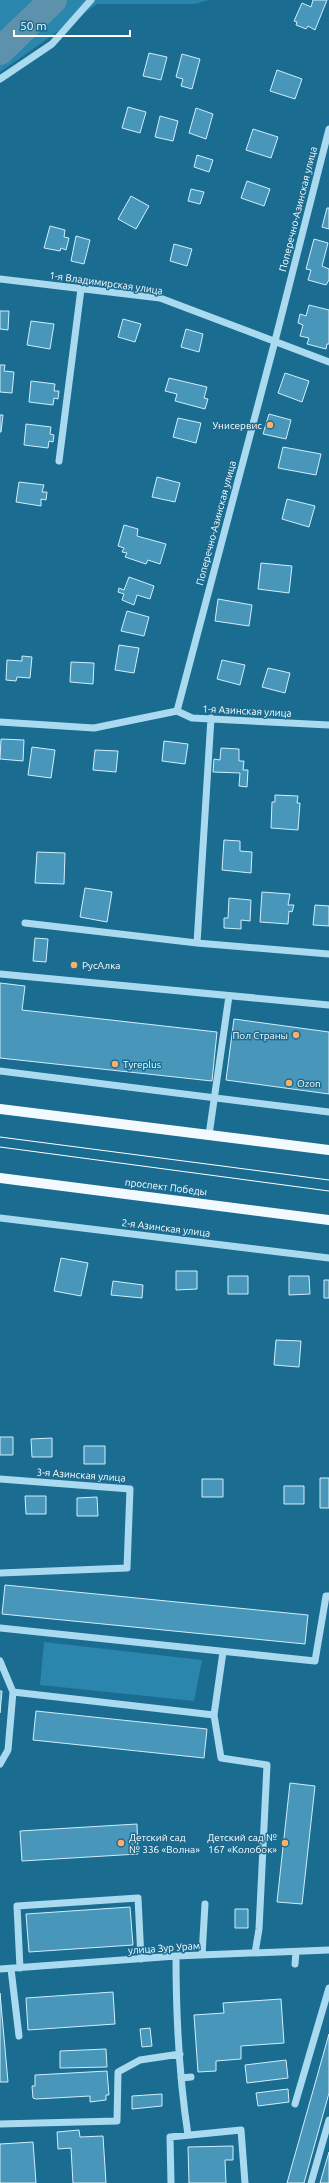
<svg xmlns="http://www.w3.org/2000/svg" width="329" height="2183" font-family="Ubuntu,sans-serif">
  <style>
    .green { fill: #2b86ad }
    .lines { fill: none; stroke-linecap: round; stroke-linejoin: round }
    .river { stroke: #5c92ab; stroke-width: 28 }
    .building { fill: #4897ba; stroke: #d0eefa }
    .minor { stroke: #aadaef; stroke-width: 7 }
    .major { stroke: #f2faff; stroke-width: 10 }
    .tram { stroke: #fff; stroke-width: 1 }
    .poi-dot { fill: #ffae68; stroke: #1b6c91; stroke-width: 1.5 }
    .labels { text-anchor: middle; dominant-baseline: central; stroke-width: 3; stroke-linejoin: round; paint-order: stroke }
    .street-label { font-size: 10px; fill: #fff; stroke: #1b6c91 }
    .poi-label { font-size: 10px; fill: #fff; stroke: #1b6c91; text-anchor: start }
  </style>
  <rect width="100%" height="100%" fill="#1b6c91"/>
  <path class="green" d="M0,0H208L195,4H97L0,72Z
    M44,1642L202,1660L194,1701L40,1685Z"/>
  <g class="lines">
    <path class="river" d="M0,51L53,0"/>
  </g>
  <path class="building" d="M313,0H327L315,30L308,26L306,29L296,25L297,22L294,21L302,3L311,7Z
    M149,53L167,57L161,80L143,76Z
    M182,54L200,59L192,89L181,86L183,79L176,77Z
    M277,70L302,79L295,99L270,91Z
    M128,107L146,112L140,133L122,128Z
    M196,108L213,114L206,139L189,133Z
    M160,116L178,121L173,141L155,137Z
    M253,129L278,137L271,158L246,150Z
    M197,155L213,160L209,172L194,167Z
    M247,181L270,189L264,206L241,198Z
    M191,189L204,192L200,204L188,201Z
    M131,196L149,206L136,229L118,219Z
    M327,208H329V229L322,227Z
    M50,226L65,230L64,237L69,238L66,250L61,248L60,251L44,248Z
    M76,236L90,240L84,264L71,261Z
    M314,239L328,243L322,266L329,269V280L326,285L308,280L311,270L306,269Z
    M174,244L192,249L187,266L170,261Z
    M309,305L329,310V344H327L326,349L307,344L309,338L300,336L303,325L298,323L300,314L306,316Z
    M0,311H9L8,330L0,329Z
    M123,319L141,324L135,342L118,337Z
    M31,321L54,324L50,349L27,345Z
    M186,329L203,334L199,352L181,347Z
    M0,365H5L4,371L14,372L12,393L0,392Z
    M285,373L309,381L302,402L278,393Z
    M169,378L207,387L204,398L208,399L205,409L175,401L177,394L165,391Z
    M31,381L55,384L54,391H59L58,399L54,398L53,405L29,402Z
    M269,414L291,420L286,439L263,434Z
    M0,415H3L1,432H0Z
    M178,418L201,423L196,443L173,437Z
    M26,424L51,427L50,434L54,435L53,442L49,441L48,448L24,445Z
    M283,447L321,454L316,475L278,468Z
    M157,477L180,483L175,502L152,497Z
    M19,482L44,485L42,492H47L46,500L41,499V506L16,502Z
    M287,499L315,506L309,527L282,519Z
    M124,525L138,529L137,536L166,544L160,564L148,560L146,564L125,557L127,553L122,552L124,548L118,546Z
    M261,563L292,566L289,593L258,589Z
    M129,577L154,586L150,599L137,595L134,605L122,600L124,594L118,592L119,588L124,590Z
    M218,599L252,605L249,626L215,621Z
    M127,611L149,617L144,636L121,631Z
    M119,645L139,648L134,673L115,670Z
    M22,656L32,657L30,678L17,677L16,681L6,680L7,660L22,661Z
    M222,660L245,665L240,685L217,679Z
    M71,662L94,663L93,684L70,682Z
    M268,668L290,673L285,693L262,687Z
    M1,739L24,740L23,761L0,759Z
    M164,741L188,744L185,764L162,761Z
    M32,747L55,750L51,778L28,775Z
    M221,748L239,749V761H244L243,770H248L247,787L239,786L240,773L213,772L214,759L220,760Z
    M95,750L118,751L116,772L93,770Z
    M275,795L298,796L297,803H300L298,830L271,828L272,802H275Z
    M224,840L240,841V851L252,852L251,873L222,870Z
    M37,852L65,853L64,884L35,883Z
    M85,888L112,892L107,922L80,917Z
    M262,892L290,894L288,905H294L292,912L289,911L288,924L260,922Z
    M229,898L251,900L250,921L241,920V929L224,928V918H228Z
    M315,905L329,906V926L313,925Z
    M35,938L48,939L46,962L33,961Z
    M0,983L25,986L22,1010L217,1032L212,1081L0,1058Z
    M234,1019L329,1032V1094L226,1080Z
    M61,1258L88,1263L81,1296L54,1291Z
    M176,1271H197V1289L176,1290Z
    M228,1276H248V1294H228Z
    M289,1276H309L310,1294L289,1295Z
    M324,1280H329V1298H324Z
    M113,1281L143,1285L142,1298L111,1295Z
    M276,1340L301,1341L299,1367L274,1365Z
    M0,1437H13V1455H0Z
    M52,1438V1457H32L31,1439Z
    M84,1446H105V1464H84Z
    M320,1478H329V1508H320Z
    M202,1479H223V1497H202Z
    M284,1486H304V1504H284Z
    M25,1496H46V1514H26Z
    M97,1497L98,1516H77V1498Z
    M5,1585L308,1615L305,1644L2,1614Z
    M0,1691H2L0,1713Z
    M36,1711L207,1729L204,1758L33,1740Z
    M290,1783L315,1786L302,1904L277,1902Z
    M137,1824L138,1854L22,1861L20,1831Z
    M130,1907L133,1945L29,1952L26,1914Z
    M235,1909H248V1928H235Z
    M113,1992L115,2024L28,2030L26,1998Z
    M0,1993L8,2082H0Z
    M281,1999L284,2043L241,2046V2059L216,2061V2071L198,2072L194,2015L224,2013L223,2003Z
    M150,2028L152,2046L142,2047L140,2029Z
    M329,2034V2093L304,2183H287Z
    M106,2049L107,2067L60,2068V2051Z
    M286,2060L288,2078L247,2083L245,2065Z
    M107,2071L109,2095H106V2100L90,2102V2096L36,2099L33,2098L32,2086H35V2075Z
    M288,2089L289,2102L258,2106L256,2093Z
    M162,2094V2106L132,2109V2096Z
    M79,2130L80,2137L103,2136L106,2183H73L71,2148L58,2149L57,2132Z
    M33,2142L36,2183H0V2144Z
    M233,2146V2160H225L226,2183H189L188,2147Z
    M329,2152V2183H320Z"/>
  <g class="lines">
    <path class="minor" d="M0,79L52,44L91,0
      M0,279L160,298L329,362
      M59,461L81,289
      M177,711L275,341L329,129
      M0,722L94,728L177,711L192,718L329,725
      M25,923L197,943L211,718
      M197,943L329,954
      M0,974L329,1005
      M0,1071L329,1112
      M209,1135L229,996
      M0,1218L329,1258
      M0,1479L130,1489L127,1568L0,1573
      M0,1628L315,1661L326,1596H329
      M0,1661L13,1692L8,1750L0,1764
      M13,1692L214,1715L223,1652
      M214,1715L221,1758L267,1765L259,1929L255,1953
      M202,1955L205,1904
      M176,1956C176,2016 179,2076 188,2135
      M295,1964L296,1952
      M20,1968L17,1906L138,1898L141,1959
      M0,1969L176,1956L329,1950
      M11,1969L19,2036
      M181,2078L191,2077
      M295,2104L329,1988
      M0,2124L117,2121L118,2072L140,2060L180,2054
      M171,2183L170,2137L241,2130L245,2183
      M311,2183L329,2120"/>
    <path class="major" d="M0,1109L329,1150
      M0,1178L329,1220"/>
    <path class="tram" d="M0,1137L329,1180
      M0,1147L329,1191"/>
  </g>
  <g class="poi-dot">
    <circle cx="270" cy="425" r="4"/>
    <circle cx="74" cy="965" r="4"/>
    <circle cx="296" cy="1035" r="4"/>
    <circle cx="115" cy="1064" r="4"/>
    <circle cx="289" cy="1083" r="4"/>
    <circle cx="121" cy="1843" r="4"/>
    <circle cx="285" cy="1843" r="4"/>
  </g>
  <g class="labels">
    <g class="street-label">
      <text transform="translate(298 209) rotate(-76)">Поперечно-Азинская улица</text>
      <text transform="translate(106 283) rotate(8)">1-я Владимирская улица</text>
      <text transform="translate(216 523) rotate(-75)">Поперечно-Азинская улица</text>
      <text transform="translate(247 711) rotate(3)">1-я Азинская улица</text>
      <text transform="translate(166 1187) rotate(7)">проспект Победы</text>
      <text transform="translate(166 1228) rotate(7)">2-я Азинская улица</text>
      <text transform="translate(81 1475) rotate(4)">3-я Азинская улица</text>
      <text transform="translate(164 1948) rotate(-4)">улица Зур Урам</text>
    </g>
    <g class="poi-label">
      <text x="262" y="425" text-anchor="end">Унисервис</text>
      <text x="82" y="965">РусАлка</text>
      <text x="288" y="1035" text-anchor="end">Пол Страны</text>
      <text x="123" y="1064">Tyreplus</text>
      <text x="297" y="1083">Ozon</text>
      <text x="129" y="1837">Детский сад<tspan x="129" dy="12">№ 336 «Волна»</tspan></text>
      <text x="277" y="1837" text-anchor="end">Детский сад №<tspan x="277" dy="12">167 «Колобок»</tspan></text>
    </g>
  </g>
  <path d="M14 30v6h116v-6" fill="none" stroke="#ffffff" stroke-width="2"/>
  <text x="20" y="30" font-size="12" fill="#ffffff" stroke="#1b6c91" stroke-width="3" paint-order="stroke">50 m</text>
</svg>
